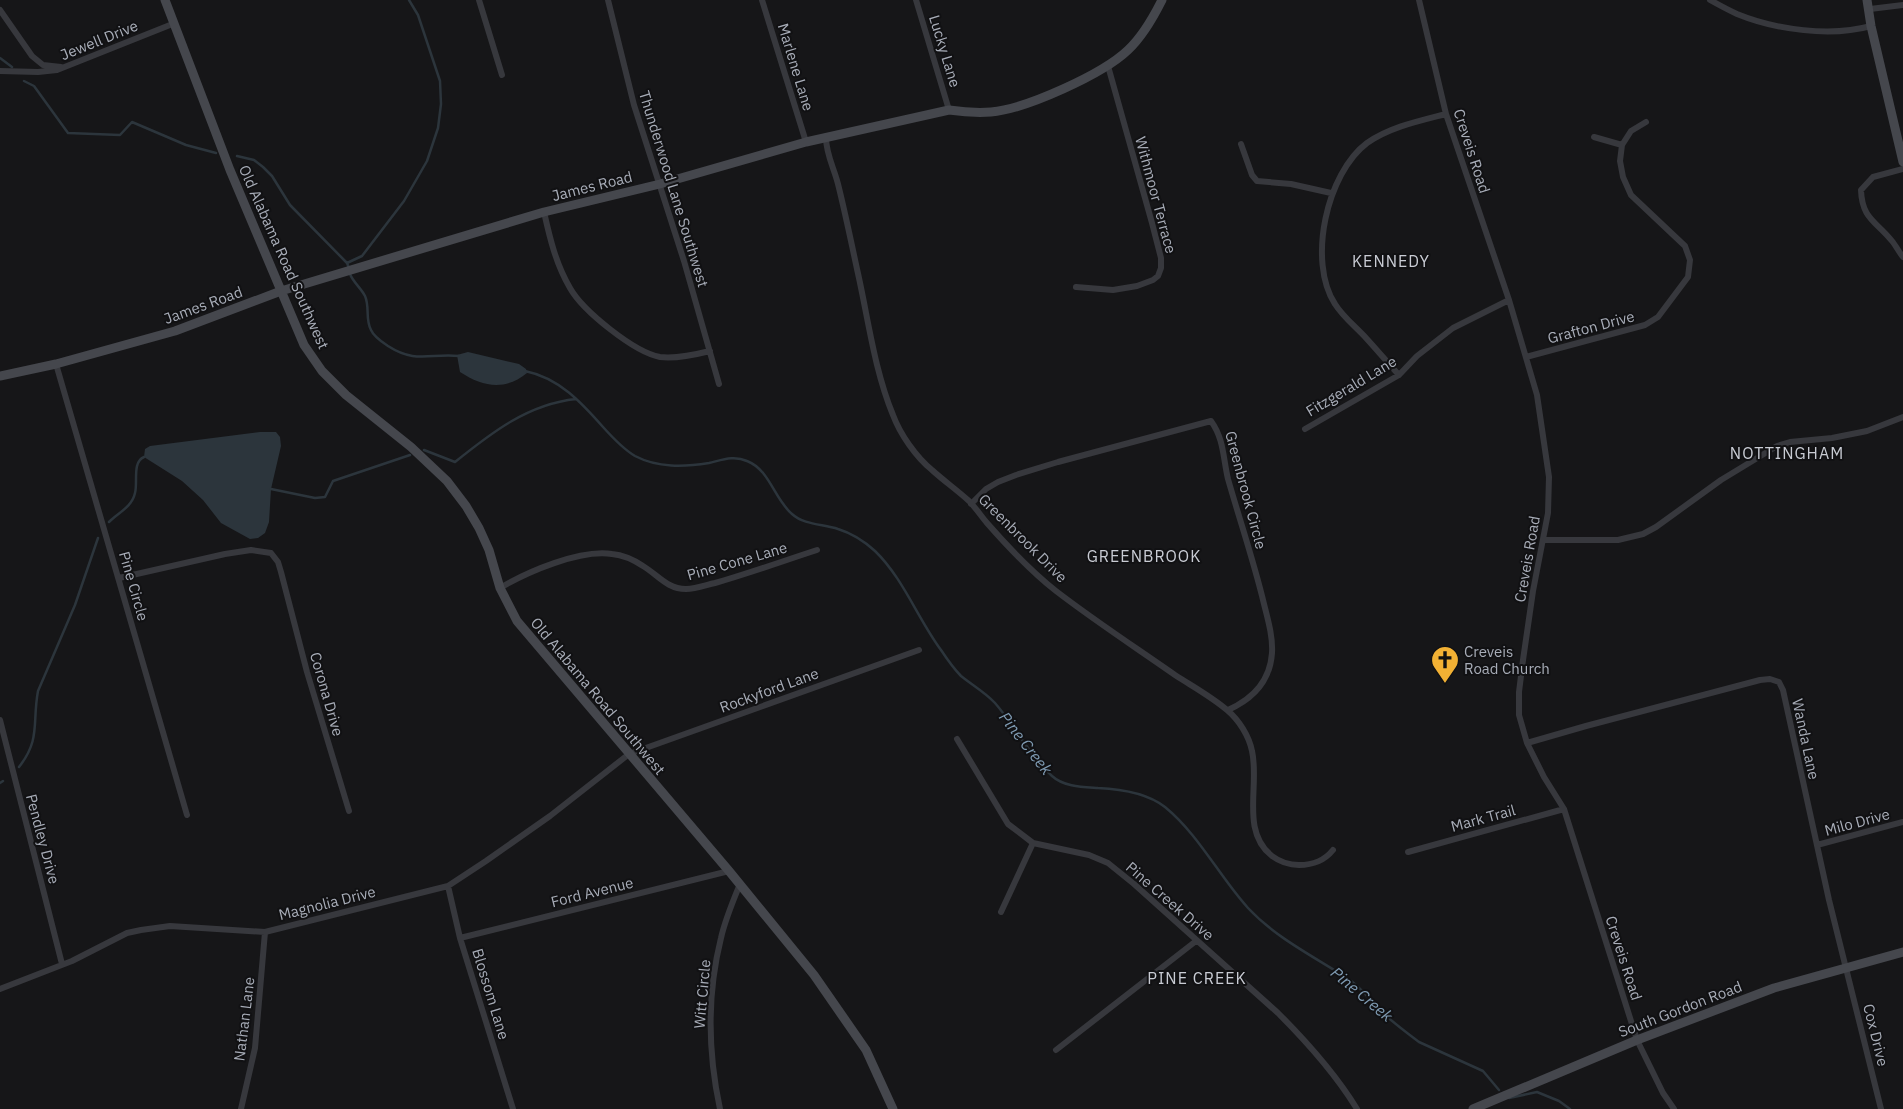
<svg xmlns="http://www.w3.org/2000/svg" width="1903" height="1109" font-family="'IBM Plex Sans',sans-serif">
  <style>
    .water { fill: #2c353c }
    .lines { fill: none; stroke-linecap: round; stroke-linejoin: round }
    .stream { stroke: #2c353c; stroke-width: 2.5 }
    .street { stroke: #37383d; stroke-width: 6 }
    .secondary { stroke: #45474d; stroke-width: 9 }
    .labels { text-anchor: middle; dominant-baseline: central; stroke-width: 4; stroke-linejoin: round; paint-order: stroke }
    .street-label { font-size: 15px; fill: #a8adb8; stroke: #111113 }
    .poi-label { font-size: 15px; fill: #a8adb8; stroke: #111113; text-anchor: start }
    .neighbourhood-label { font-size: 16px; letter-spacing: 1px; fill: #c9ccd4; stroke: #111113 }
    .water-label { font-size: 16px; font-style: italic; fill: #7f9bb3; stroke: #111113 }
  </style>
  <rect width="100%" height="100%" fill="#161618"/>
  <path class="water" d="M468,352L519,364L526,369L527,373C505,391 483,387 460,372L457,355Z
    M260,432H276L280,437L281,446L271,489L269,522L265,533L258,538L250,539L221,523L203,500L182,481L144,457L145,449L150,446Z"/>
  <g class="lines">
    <path class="stream" d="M0,58L12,67
      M24,81L34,86L68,133L120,135L132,122L186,145L216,153
      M237,156L254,160L263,167L272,176L290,205L347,263L349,268
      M347,263L362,256L404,201L427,161L438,128L441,104L440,81L418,15L409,0
      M350,274C353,282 361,288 365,296C370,307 365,319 371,330C374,337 382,342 388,346C416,364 430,353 459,356
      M525,371C559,378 581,402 603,427C612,437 623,449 635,456C658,468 684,467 709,463C722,460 734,455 747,461C770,470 774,499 792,514C804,525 823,524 838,529C851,533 864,541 875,551C903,578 918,619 941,650C947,659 953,668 961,676C972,685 985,692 995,703C1015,726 1029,755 1052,776C1064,787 1083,787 1098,788C1121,789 1147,793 1165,807C1199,835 1219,876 1248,908C1277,939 1315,957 1350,980C1363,990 1373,1003 1384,1014C1395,1024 1407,1033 1419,1042L1483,1071L1499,1090
      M424,450L455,462C491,433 528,404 576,399
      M271,489L315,498L325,497L333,481L410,455
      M109,522C118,513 132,507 135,493C138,482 132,462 144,457
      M19,767C41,739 32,723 38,691L75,605L98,538
      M0,783L3,781
      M1509,1098L1537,1092L1559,1101L1570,1109"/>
    <path class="street" d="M479,0L502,75
      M608,0L634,105L684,261L719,384
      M762,0L806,142
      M916,0L949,110
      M1419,0L1446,114L1509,300L1537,395L1549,477L1548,513L1533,591L1523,660L1519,692V715L1527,743L1544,777L1564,809L1637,1040L1663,1093L1674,1109
      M1710,0C1719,5 1728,10 1737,14C1776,30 1831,37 1871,26
      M1870,9L1903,5
      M0,10L32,56L43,65L61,67
      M0,71L38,72L57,70L175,23
      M1594,137L1622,145
      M826,138C826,154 834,168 838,184C845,212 851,241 857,269C868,317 874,369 893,415C900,434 916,457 932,470C944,481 957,490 969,501C976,508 981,516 987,523C1008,547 1032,572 1056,591C1095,621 1135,647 1175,675C1192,686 1212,697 1227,710C1239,720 1249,736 1252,751C1260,785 1240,831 1272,856C1280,862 1289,865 1299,865C1313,865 1325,860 1333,850
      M1241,144L1252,175L1257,181L1291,184L1331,193
      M1903,169L1873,177L1861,190C1862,219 1876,221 1892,241C1896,246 1899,252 1903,257
      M544,212C550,239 556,264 570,288C583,311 634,352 660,357C676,359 694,355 710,351
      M1076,287L1113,290L1137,286L1153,280L1158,276L1161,268V258L1152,223L1108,66
      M1526,357L1645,325L1658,317L1688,277L1690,260L1685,246L1631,195L1623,177L1620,161L1622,145L1631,131L1646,122
      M56,364L187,815
      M1399,375C1388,363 1377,350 1366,338C1356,327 1343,317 1335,304C1307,261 1327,173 1367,143C1390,127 1419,121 1446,114
      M1305,429L1399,375L1417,356L1453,328L1509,300
      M971,504L986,489L998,482L1016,475L1058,462L1211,421C1224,439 1223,458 1228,479C1240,521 1254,562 1264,604C1268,620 1273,637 1272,653C1270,681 1253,699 1228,710
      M1543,540H1618L1643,534L1656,527L1721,480L1777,446L1790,442L1832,438L1867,431L1903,417
      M119,578L225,554L251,550L271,553L278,562L281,572L307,672L349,811
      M500,588C527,572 580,549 612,554C623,555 634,560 643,566C658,575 667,589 686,589C696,589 706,585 715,583C750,573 783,561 817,550
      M0,720L62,964
      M957,739L1008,824L1033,843L1089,855L1108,863L1134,884L1278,1013C1308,1043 1335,1073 1357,1109
      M1527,743L1586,726L1760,680L1770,679L1779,682L1783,690L1829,900L1881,1109
      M1817,845L1903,822
      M1408,852L1564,809
      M448,886L460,938L513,1109
      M1001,912L1033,843
      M460,938L729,871
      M0,989L72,961L127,933L141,930L170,926L265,932L448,886L486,861L550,816L629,754L919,650
      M1056,1050L1196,941
      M241,1109L255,1048L265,932
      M720,1109C708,1053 707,994 721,938C725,920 733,901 740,884"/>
    <path class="secondary" d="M165,0L230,170L304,345L322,371L346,395L411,447L447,481L466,506L479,528L489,550L500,588L517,621L729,871L814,975L866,1050L893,1109
      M1867,0L1871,26L1903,162
      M0,376L56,364L175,331L281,291L544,212L660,184L806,142L949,110C963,112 977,113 991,112C1026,109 1103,74 1128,50C1143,36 1153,18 1162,0
      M1473,1109L1637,1040L1774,988L1903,952"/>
  </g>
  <defs>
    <symbol id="church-pin" viewBox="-11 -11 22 30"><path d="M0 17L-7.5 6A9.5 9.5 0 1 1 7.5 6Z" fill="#f2b134" stroke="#111113"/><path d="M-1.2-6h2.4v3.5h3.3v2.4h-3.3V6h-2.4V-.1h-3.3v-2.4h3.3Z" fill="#111"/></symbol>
  </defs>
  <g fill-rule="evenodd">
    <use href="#church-pin" x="1429" y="644" width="32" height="43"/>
  </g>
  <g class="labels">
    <g class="street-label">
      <text transform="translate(99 40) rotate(-22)">Jewell Drive</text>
      <text transform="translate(945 51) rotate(73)">Lucky Lane</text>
      <text transform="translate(796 67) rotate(73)">Marlene Lane</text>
      <text transform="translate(1472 151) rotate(72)">Creveis Road</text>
      <text transform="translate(592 186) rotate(-14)">James Road</text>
      <text transform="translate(674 189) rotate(73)">Thunderwood Lane Southwest</text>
      <text transform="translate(1156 195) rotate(75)">Withmoor Terrace</text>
      <text transform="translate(284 257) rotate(66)">Old Alabama Road Southwest</text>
      <text transform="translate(203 305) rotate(-20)">James Road</text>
      <text transform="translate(1591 327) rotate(-15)">Grafton Drive</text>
      <text transform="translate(1351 386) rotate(-31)">Fitzgerald Lane</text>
      <text transform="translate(1246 490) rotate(75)">Greenbrook Circle</text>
      <text transform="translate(1023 538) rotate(45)">Greenbrook Drive</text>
      <text transform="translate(1527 559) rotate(-80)">Creveis Road</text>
      <text transform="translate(737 561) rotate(-16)">Pine Cone Lane</text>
      <text transform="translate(134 586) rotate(74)">Pine Circle</text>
      <text transform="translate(769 690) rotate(-20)">Rockyford Lane</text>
      <text transform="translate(327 694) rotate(74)">Corona Drive</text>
      <text transform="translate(598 696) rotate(50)">Old Alabama Road Southwest</text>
      <text transform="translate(1806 739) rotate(78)">Wanda Lane</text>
      <text transform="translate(1483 818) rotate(-15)">Mark Trail</text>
      <text transform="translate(1857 822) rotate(-15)">Milo Drive</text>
      <text transform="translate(43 839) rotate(75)">Pendley Drive</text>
      <text transform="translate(592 892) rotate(-14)">Ford Avenue</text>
      <text transform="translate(1170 901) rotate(41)">Pine Creek Drive</text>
      <text transform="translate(327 903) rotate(-14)">Magnolia Drive</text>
      <text transform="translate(1624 958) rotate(72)">Creveis Road</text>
      <text transform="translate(491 994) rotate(73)">Blossom Lane</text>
      <text transform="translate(702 994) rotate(-85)">Witt Circle</text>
      <text transform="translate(1680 1009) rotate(-21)">South Gordon Road</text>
      <text transform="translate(244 1019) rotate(-83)">Nathan Lane</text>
      <text transform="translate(1876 1035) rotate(76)">Cox Drive</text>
    </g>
    <g class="poi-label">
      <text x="1464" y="651">Creveis<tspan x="1464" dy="17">Road Church</tspan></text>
    </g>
    <g class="neighbourhood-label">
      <text x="1391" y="261">KENNEDY</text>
      <text x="1787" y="453">NOTTINGHAM</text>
      <text x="1144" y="556">GREENBROOK</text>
      <text x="1197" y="978">PINE CREEK</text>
    </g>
    <g class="water-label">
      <text transform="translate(1026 743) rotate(52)">Pine Creek</text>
      <text transform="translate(1362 994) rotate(40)">Pine Creek</text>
    </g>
  </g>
</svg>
